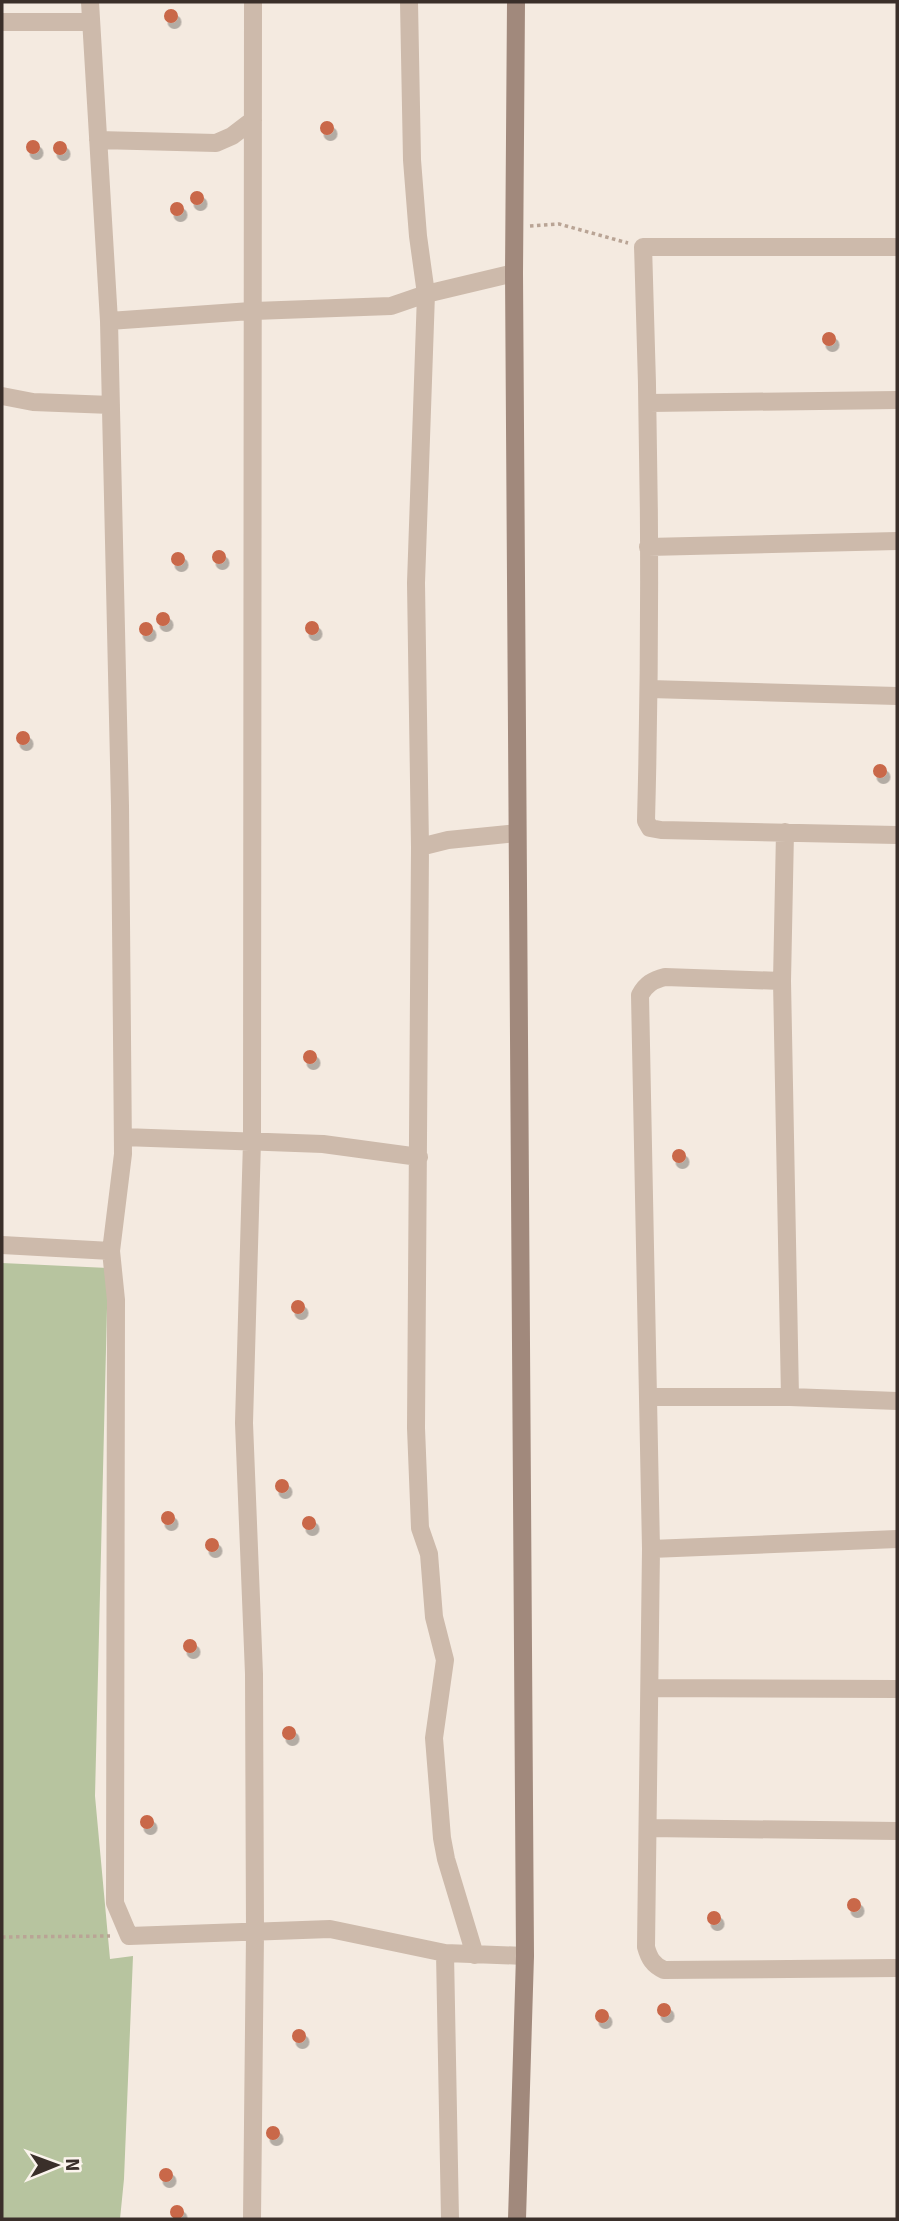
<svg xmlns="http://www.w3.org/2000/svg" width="899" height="2221" font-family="Signika,sans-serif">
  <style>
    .green { fill: #b7c49f }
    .building { fill: #c96749; filter: url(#shadow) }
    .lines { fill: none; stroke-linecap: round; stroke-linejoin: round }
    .path { stroke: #b9a495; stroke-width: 3.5; stroke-dasharray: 3.5 3.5; stroke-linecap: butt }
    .street { stroke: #cdbaab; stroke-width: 18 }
    .secondary { stroke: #a1897c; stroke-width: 18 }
  </style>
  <defs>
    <filter id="shadow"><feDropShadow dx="3.5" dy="6" stdDeviation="0" flood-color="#0004"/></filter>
  </defs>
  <rect width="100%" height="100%" fill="#f4eae0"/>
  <path class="green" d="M2,1263L108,1268L95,1796L110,1959L133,1956L124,2179L120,2219H2Z"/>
  <path class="building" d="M164 16a7 7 0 1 1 14 0a7 7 0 1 1-14 0Z
    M320 128a7 7 0 1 1 14 0a7 7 0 1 1-14 0Z
    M26 147a7 7 0 1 1 14 0a7 7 0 1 1-14 0Z
    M53 148a7 7 0 1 1 14 0a7 7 0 1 1-14 0Z
    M190 198a7 7 0 1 1 14 0a7 7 0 1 1-14 0Z
    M170 209a7 7 0 1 1 14 0a7 7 0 1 1-14 0Z
    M822 339a7 7 0 1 1 14 0a7 7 0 1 1-14 0Z
    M212 557a7 7 0 1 1 14 0a7 7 0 1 1-14 0Z
    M171 559a7 7 0 1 1 14 0a7 7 0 1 1-14 0Z
    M156 619a7 7 0 1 1 14 0a7 7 0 1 1-14 0Z
    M305 628a7 7 0 1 1 14 0a7 7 0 1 1-14 0Z
    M139 629a7 7 0 1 1 14 0a7 7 0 1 1-14 0Z
    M16 738a7 7 0 1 1 14 0a7 7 0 1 1-14 0Z
    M873 771a7 7 0 1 1 14 0a7 7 0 1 1-14 0Z
    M303 1057a7 7 0 1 1 14 0a7 7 0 1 1-14 0Z
    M672 1156a7 7 0 1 1 14 0a7 7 0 1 1-14 0Z
    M291 1307a7 7 0 1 1 14 0a7 7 0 1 1-14 0Z
    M275 1486a7 7 0 1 1 14 0a7 7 0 1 1-14 0Z
    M161 1518a7 7 0 1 1 14 0a7 7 0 1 1-14 0Z
    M302 1523a7 7 0 1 1 14 0a7 7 0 1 1-14 0Z
    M205 1545a7 7 0 1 1 14 0a7 7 0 1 1-14 0Z
    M183 1646a7 7 0 1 1 14 0a7 7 0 1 1-14 0Z
    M282 1733a7 7 0 1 1 14 0a7 7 0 1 1-14 0Z
    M140 1822a7 7 0 1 1 14 0a7 7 0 1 1-14 0Z
    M847 1905a7 7 0 1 1 14 0a7 7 0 1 1-14 0Z
    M707 1918a7 7 0 1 1 14 0a7 7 0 1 1-14 0Z
    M657 2010a7 7 0 1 1 14 0a7 7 0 1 1-14 0Z
    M595 2016a7 7 0 1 1 14 0a7 7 0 1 1-14 0Z
    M292 2036a7 7 0 1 1 14 0a7 7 0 1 1-14 0Z
    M266 2133a7 7 0 1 1 14 0a7 7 0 1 1-14 0Z
    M159 2175a7 7 0 1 1 14 0a7 7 0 1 1-14 0Z
    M170 2212a7 7 0 1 1 14 0a7 7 0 1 1-14 0Z"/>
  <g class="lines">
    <path class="path" d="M530,226L559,224L628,243
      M2,1937L110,1936"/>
    <path class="street" d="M90,2L109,321L120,806L123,1154L111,1251
      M409,2L412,160L418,236L426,294L416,583L420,847
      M2,22H90
      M98,140L216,143L232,136L253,120
      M897,247H643C650,438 651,630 646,821L650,828L661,830L897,835
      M109,321L251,311L391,306L426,294L514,273
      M2,396L33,402L111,405
      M649,403L897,400
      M648,547L897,541
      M650,689L897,696
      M785,832L782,981L790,1397
      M782,981L665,977C653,980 646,984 640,995L651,1549L646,1947C649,1958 653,1965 664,1970L897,1968
      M123,1137L323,1144L419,1157
      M2,1245L111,1251L116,1300L115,1903L129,1936L330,1929L445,1953L525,1956
      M648,1397H790L897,1401
      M651,1549L897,1539
      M651,1688L897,1689
      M648,1828L897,1831
      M445,1953L450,2219
      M475,1955L446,1859L442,1838L434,1738L445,1660L434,1617L429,1554L420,1528L416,1428L420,847L448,840L517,833
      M252,2219L255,1933L254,1674L244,1423L252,1141L253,2"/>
    <path class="secondary" d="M516,2L514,273L525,1956L517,2219"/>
  </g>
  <rect width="899" height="2221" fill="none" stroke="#3a2f2a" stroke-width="7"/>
  <g transform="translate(56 2165) rotate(89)" stroke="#fbf4ed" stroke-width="5" paint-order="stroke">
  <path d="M0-5L12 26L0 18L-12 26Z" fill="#3a2f2a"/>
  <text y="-10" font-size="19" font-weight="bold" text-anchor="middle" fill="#3a2f2a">N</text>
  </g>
</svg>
